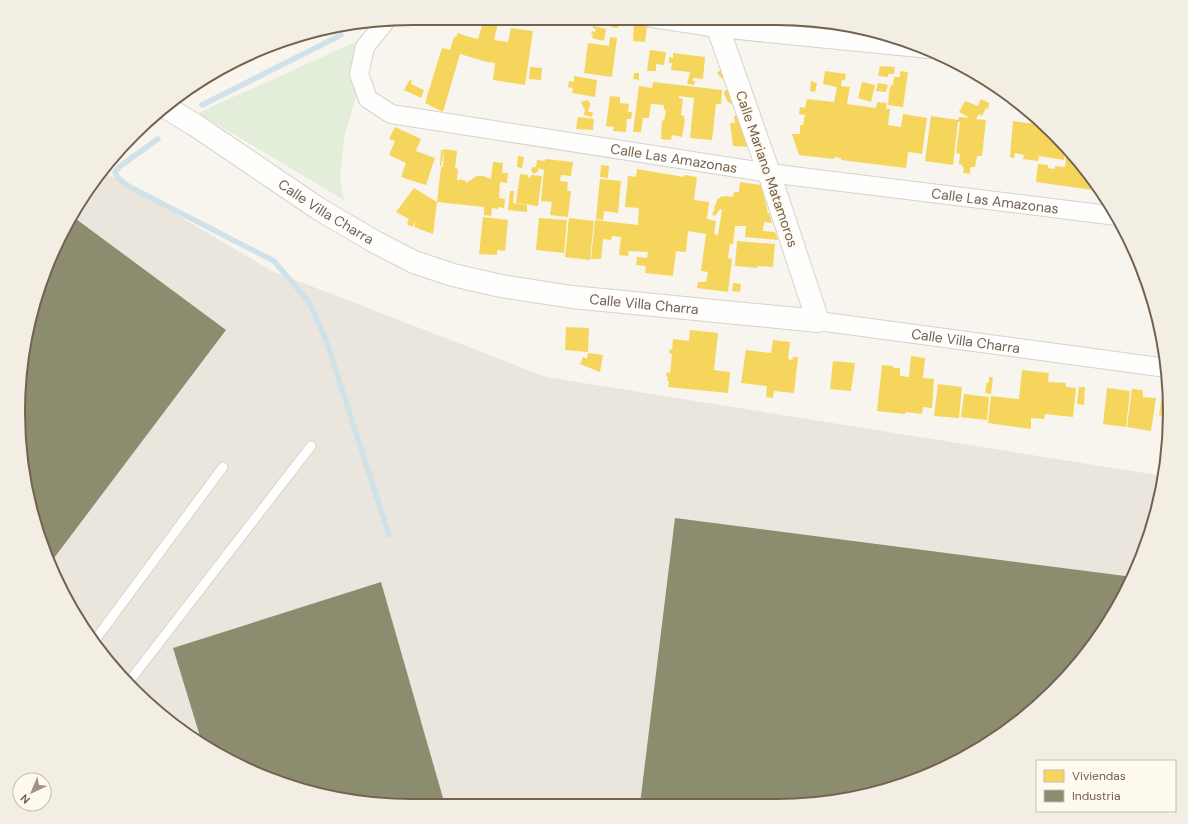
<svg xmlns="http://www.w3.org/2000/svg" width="1188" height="824" font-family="'DM Sans',sans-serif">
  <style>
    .industrial { fill: #eae6de }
    .green { fill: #e2eeda }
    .homes { fill: #f6d55c }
    .industry { fill: #8c8c6e }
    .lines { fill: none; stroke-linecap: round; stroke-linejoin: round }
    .stream { stroke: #d0e2e7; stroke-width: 5.5 }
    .service-casing { stroke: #d7d2cc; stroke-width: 11 }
    .minor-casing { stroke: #d7d2cc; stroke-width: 20 }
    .tertiary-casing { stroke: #d7d2cc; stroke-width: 24 }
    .service { stroke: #fefefc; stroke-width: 9 }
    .minor { stroke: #fefefc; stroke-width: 18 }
    .tertiary { stroke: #fefefc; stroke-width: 22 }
    .labels { text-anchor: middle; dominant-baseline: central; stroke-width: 4; stroke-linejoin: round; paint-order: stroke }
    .street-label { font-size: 14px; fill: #74614f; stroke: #fefaf0 }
    .rim { fill: none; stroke: #74614f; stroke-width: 2 }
  </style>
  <rect width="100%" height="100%" fill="#f7f5ee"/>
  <path class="industrial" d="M101,172L111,176L272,271L546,377L1163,476L1157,514L1129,586L1089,652L1036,708L950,765L878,793L828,803L386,805L310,793L238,765L172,725L116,672L59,586L26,489L19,438L21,361L48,261L84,193Z"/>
  <path class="green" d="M360,40L362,82L355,99L344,138L340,178L344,200L198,113Z"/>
  <path class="homes" d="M484,19L498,23L494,40L508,42L511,28L533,31L525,85L493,80L495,63L487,62L460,54L443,112L425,103L442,48L450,50L454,37H456L458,33L466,36L478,39Z
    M612,19L619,20L618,28L611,27Z
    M634,24L647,26L645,42L633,41Z
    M593,26L606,29L604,41L592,38L593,34H591L592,31L595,32L596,29L593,28Z
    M610,37L617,38L612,77L584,73L588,43L609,46Z
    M650,50L666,52L664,65L656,64V71H647Z
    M673,53L705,57L703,79L693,78V81H695L694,85L687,84L690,72L671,70L672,63H669V57L673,58Z
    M880,66L895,67L894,74H888V77L878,76Z
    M530,67L542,68L541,80L529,79Z
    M968,68L973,71L985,79L971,77V73L968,72Z
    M722,69L727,74L722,79L717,73Z
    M825,71L846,74L845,80H842L841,86L850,87L847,104L876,108L877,102L887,103L886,109H890L888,125L901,127L903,114L927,118L922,154L908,152L906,168L841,160V158L834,157V159L799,155L792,134H800V125H803L805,115L799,114L800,107L805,108L807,99L834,102L837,87L823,84Z
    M900,71L908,72L903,107L888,105L889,92L891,85H893L894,77H900Z
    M634,73H639V80L633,79Z
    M574,76L597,80L595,97L572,93L573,88L568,87L569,81L574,82Z
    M410,79L412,81L411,84L424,90L421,98L404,90Z
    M811,81L817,83L815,92L810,91Z
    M653,82L722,90L721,104H716L712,140L690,138L694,98L679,96V98L683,99L681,115L684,116V119H685L682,137L672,135L671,140L661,139L662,120L664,121L666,110H664V105L651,104L649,118H643L641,132H633L639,86L652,88Z
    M862,82L875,85L871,102L858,98Z
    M878,83L888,85L886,92L876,91Z
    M725,90L736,92L735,106L728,102L724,94Z
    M610,96L620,97V103L629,104L628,112H632L631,119H627L626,132L613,131L614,127L606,126Z
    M981,99L989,103L988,110L986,108L982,116L979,114L976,119L986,120L982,156H977L975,167H971V168H970V174L963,173L964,167H962V165L959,164L960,154L956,153L960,122H958L953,165L925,161L931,116L958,120L959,117L970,118L959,112L965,101L978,106Z
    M588,100L590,103V107L589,108L588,112H593L592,117L584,115L585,109H584L581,102Z
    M742,114L750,147L733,146L730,123H735L734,116Z
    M1031,114L1034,116L1041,123L1029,120Z
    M578,117L594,119L593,130L576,129Z
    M1013,121L1043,125L1066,147L1064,160L1039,156L1038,161L1023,159L1024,155L1015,153L1014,158L1010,157Z
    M395,127L421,139L416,151L435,158L426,185L401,177L406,163L389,155L395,141L389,139Z
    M444,149L457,151L455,168L458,169L457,180H460V179L466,181V183L477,176H483L491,179L493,162L503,163L502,173H508L507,183L500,182L499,198L505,199L504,208L498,207V209L492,208L491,216L484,215V207L437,202L441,167H443Z
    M1067,149H1069L1072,152L1100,191L1036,182L1038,164L1048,165V168L1055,169V166L1065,167Z
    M441,150H444L441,166H440Z
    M518,156L524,157L522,168L517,167Z
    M545,159L573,162L571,176L561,175L560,181L568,182L567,191H571L568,217L550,215L552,202L541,201L544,170L538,168L539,170L534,174L532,172L531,169L533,167H536L537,160L545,161Z
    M601,165L609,166L608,178L600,177Z
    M637,169L684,177V175L697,177L694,200L709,202L707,219L716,221L714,234L718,235L722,210L720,209L715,216L712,214L715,209L714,208L718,198L720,199L721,196L724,197V196L733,197L734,192H739L740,182L761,185L768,213H769L772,223L764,222L763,231L775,232L778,240L745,237L746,226H735L733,244H730L728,258L732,259L728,292L697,288L698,282H706L708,272L701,271L706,234L688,231L686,252L676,251L673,276L645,273L646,266L636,265L637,257L647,258L648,252L629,251L628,256L619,255L621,237L612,236L611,240L603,239L601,259H591L595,220L638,225L639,208L625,207L628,176L636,177Z
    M520,174L528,175V177L530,178L531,175L542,176L538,206L516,203Z
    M600,179L621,181L618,213L604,211L603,220L596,219Z
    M414,188L437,202L433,234L414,227L416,221L412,227L407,224L409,219L396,212Z
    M510,191H514L513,203L527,205V212L508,210Z
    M483,217L508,220L505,251L497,250V255L479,254Z
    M539,218L567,220L564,253L536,250Z
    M569,218L594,221L590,260L565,257Z
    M737,241L775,244L773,267L757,266V268L735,266Z
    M733,283L741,284L740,292L732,291Z
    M566,327L589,328L588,352L565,350Z
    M690,330L718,333L714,370L730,372L728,393L668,387L669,381H667L668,377L666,376L667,372L670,373L672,354L669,353L670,349L672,350L673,339L689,341Z
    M773,340L790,342L788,359L792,360L793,357H798L794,393L774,391L773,398L766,397L767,386L741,383L746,350L771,353Z
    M588,353L603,355L600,372L580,364L583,357L587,359Z
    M911,356L925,358L923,378L934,379L932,408L923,407L922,414L906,412L905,414L877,411L882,365L893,366V368H900V376L909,377Z
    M833,361L855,363L851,391L830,389Z
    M1022,370L1049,373L1048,382L1066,383V387L1076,388L1073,417L1045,414L1044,419L1031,418V429L988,423L991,396L1019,399Z
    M989,377H993L991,394L985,393L987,382L989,383Z
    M938,384L962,387L959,418L934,416Z
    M1079,387H1085L1084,405L1077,404Z
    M1107,388L1130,391L1126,427L1103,424Z
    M1132,389L1142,390L1143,393V397L1156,398L1151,431L1127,427Z
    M1163,390L1168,391V417L1159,415Z
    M964,394L989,397L987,420L961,417Z"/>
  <path class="industry" d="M72,216L226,330L51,562L26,489L19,438L21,361L48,261Z
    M675,518L1133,577L1129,586L1089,652L1036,708L950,765L878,793L828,803L640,804Z
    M381,582L445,805H386L310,793L238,765L202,743L173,648Z"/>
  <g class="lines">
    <path class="stream" d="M202,105L341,35
      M158,139L119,167L115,172L118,178L128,186L274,261L309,302L326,340L389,535"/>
    <defs>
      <path id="service" d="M95,640L223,467
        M128,683L311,446"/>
      <g id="minor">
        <path d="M652,18L718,28L929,49"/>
        <path id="s1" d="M385,22L365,47L359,74L368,99L391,114L769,173L1117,216"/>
        <path id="s2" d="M818,321L1167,368"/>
      </g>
      <g id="tertiary">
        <path id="s3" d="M167,108L195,125L319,209L375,242L414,262L453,275L501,286L572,297L818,321L769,173L718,28L716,18"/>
      </g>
    </defs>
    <use href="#service" class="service-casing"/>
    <use href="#minor" class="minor-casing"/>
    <use href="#tertiary" class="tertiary-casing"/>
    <use href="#service" class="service"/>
    <use href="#minor" class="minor"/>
    <use href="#tertiary" class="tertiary"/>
  </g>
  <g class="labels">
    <g class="street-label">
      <text stroke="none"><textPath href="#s1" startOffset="400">Calle Las Amazonas</textPath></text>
      <text transform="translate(767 169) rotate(71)">Calle Mariano Matamoros</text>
      <text stroke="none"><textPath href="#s1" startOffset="724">Calle Las Amazonas</textPath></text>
      <text stroke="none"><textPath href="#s3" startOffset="190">Calle Villa Charra</textPath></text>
      <text stroke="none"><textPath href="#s3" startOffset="526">Calle Villa Charra</textPath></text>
      <text stroke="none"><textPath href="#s2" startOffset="149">Calle Villa Charra</textPath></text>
    </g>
  </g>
  <path d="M0 0H1188V824H0ZM412 25H776A387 387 0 0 1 1163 412V412A387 387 0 0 1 776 799H412A387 387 0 0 1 25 412V412A387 387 0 0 1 412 25Z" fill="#f3eee3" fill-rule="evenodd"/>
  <path class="rim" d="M412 25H776A387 387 0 0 1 1163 412V412A387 387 0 0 1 776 799H412A387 387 0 0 1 25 412V412A387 387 0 0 1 412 25Z"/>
  <rect x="1036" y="760" width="140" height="52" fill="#fefaf0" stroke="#c7bdb0"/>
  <rect x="1044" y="770" width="20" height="12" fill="#f6d55c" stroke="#c7bdb0"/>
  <text x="1072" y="780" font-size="12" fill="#74614f">Viviendas</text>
  <rect x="1044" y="790" width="20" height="12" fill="#8c8c6e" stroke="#c7bdb0"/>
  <text x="1072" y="800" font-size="12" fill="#74614f">Industria</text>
  <g transform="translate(32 792) rotate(224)"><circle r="19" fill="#fefaf0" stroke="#c7bdb0"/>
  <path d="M0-3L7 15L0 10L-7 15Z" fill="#a29587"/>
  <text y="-6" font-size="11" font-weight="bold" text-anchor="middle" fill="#74614f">N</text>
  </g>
</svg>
